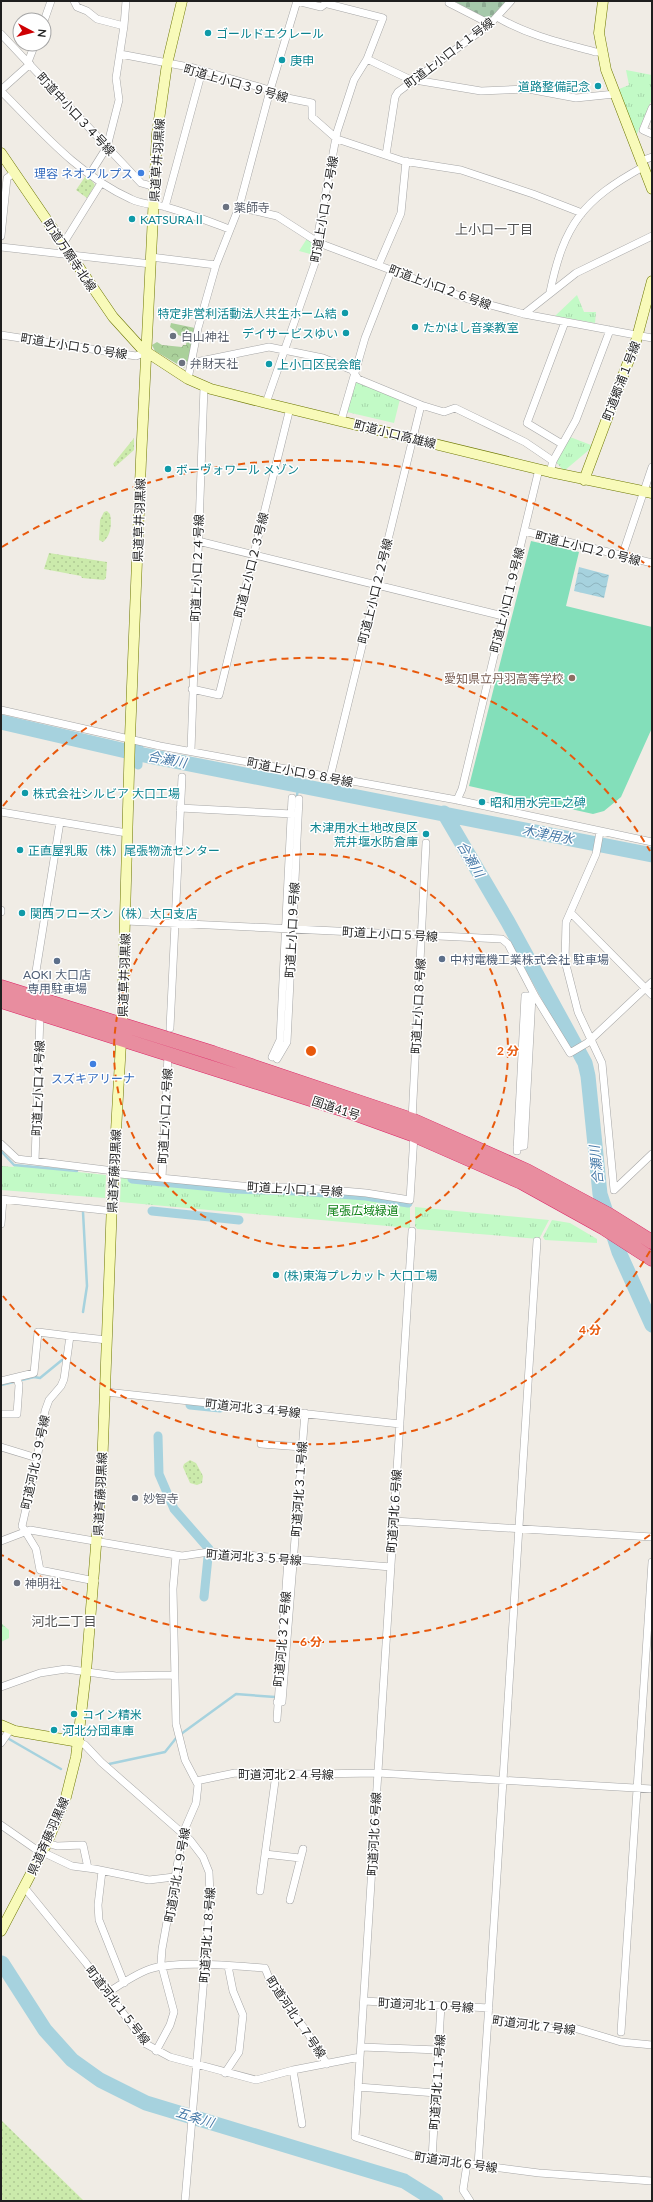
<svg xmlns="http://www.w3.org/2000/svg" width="653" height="2202" font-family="Lato,'Noto Sans JP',sans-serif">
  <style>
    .grass { fill: url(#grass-dots) }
    .forest { fill: url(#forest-crowns) }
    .cemetery { fill: url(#cemetery-stones) }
    .park { fill: url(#park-tufts) }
    .pitch { fill: #83dfba }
    .water { fill: url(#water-waves) }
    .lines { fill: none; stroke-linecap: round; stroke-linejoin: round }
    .stream { stroke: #a6d2de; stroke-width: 2.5 }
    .canal { stroke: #a6d2de; stroke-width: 9 }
    .river { stroke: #a6d2de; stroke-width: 15 }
    .street-casing { stroke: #a6a6a6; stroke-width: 8 }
    .secondary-casing { stroke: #6e7804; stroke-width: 11 }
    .highway-casing { stroke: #dc2466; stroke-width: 15 }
    .street { stroke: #fff; stroke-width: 7 }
    .secondary { stroke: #f8fab9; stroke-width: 10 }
    .highway { stroke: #e88d9f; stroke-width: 14 }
    .ring { fill: none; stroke: #e8590c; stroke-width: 2; stroke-dasharray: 7 5 }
    .culture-dot { fill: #0f9aa8; stroke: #fff; stroke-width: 1.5 }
    .shop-dot { fill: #3f7fe0; stroke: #fff; stroke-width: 1.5 }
    .worship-dot { fill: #6b7280; stroke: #fff; stroke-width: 1.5 }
    .education-dot { fill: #8d6e63; stroke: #fff; stroke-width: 1.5 }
    .service-dot { fill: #5c6f8a; stroke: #fff; stroke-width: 1.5 }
    .labels { text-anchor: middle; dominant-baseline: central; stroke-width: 3; stroke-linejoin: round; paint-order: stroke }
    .culture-label { font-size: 12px; fill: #0d838f; stroke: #fff; text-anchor: start }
    .street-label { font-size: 12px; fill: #1f1f1f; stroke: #fff }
    .shop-label { font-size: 12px; fill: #366cbe; stroke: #fff; text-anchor: end }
    .worship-label { font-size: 12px; fill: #5b616d; stroke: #fff; text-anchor: start }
    .education-label { font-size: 12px; fill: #785e54; stroke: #fff; text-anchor: end }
    .service-label { font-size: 12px; fill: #4e5e75; stroke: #fff; text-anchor: start }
    .park-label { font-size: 12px; fill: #0b8013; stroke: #fff }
    .neighbourhood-label { font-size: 13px; fill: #525252; stroke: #fff }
    .water-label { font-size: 13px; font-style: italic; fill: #477aa8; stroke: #fff }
    .centre { fill: #e8590c; stroke: #fff; stroke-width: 2 }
    .ring-label { font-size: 12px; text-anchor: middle; font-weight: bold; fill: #e8590c; stroke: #fff; stroke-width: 3; stroke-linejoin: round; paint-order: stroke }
  </style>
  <defs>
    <pattern id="grass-dots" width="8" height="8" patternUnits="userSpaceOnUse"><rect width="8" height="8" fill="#cbeaab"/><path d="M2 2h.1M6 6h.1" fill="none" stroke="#aec893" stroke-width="1.8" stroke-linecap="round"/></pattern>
    <pattern id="forest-crowns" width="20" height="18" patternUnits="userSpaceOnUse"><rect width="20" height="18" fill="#aad09a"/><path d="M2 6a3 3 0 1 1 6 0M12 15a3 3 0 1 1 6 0" fill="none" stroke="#92b284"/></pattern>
    <pattern id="cemetery-stones" width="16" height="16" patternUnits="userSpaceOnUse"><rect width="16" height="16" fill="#a6c9ab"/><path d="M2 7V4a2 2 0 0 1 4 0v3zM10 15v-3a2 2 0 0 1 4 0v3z" fill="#8eac93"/></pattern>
    <pattern id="park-tufts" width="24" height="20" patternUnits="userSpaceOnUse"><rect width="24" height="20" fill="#c2fac6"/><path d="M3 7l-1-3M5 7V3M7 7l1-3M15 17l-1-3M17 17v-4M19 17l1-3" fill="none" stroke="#a6d6aa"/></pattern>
    <pattern id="water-waves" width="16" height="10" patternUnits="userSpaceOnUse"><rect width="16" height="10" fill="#a6d2de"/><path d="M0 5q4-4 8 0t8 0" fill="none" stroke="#8eb4be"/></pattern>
  </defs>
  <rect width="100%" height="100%" fill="#f0ece5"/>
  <path class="grass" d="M87,174L95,185L87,198L76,190Z
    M134,438V450L115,467L113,464Z
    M107,511L110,514C112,523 111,536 103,542L99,540L100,520L104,512Z
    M49,553L107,562L106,578L104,580L82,578L81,576L44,569Z
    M190,1460L196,1463L203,1476L202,1483L197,1485L190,1483L183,1467L184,1464Z
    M1,2120L84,2201H1Z"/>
  <path class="forest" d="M171,323L195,328L189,361L184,368L155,351L152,345L157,342L162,345L182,347L183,345H186L187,338L178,335L177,332L170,327Z"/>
  <path class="cemetery" d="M454,1H507L491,19L487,20Z"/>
  <path class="park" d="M626,70L652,75V99L636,136L619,89L629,85Z
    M308,237L313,244L314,255L299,251Z
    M577,295L584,312H596L595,323L555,316Z
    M355,381L400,399L394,423L347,412Z
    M570,437L591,445L590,449L564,471L556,462Z
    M13,1165L106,1175L105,1198L1,1190V1166L14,1167Z
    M121,1177L234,1190L298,1192L364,1197L410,1204V1228L120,1202Z
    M415,1207L549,1220L539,1239L417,1229L415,1226Z
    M552,1220L570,1223L597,1239V1243L545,1240L543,1237Z
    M1,1623L9,1630V1638L1,1642Z"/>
  <path class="pitch" d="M531,541L579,552L566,606L652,627V728L621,797L604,811L593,814L469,786Z"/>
  <path class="water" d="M579,567L609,575L604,598L574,591Z"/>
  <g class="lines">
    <path class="stream" d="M297,795L299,785
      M1,1151L14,1165L77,1171
      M83,1312L87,1286L83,1212
      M1,1385L34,1377L40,1378L62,1360
      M181,1734L236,1694L275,1697
      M9,1739L61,1769
      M109,1764L165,1752L177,1737"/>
    <path class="canal" d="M138,765L139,742
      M132,1179L234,1189L298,1191L366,1196L408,1203
      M152,1211L239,1220
      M190,1405L220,1408
      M158,1436L159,1474L174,1509L209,1549
      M204,1597L208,1557"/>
    <path class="river" d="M1,722L139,754L652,855
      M444,813L508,922L585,1063L588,1076L600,1194L619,1252L652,1325
      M2,1963L45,2030L72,2060L100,2080L146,2103L404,2181L436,2201"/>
    <defs>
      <path id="street" d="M74,1L77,7L87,11L97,19L124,26L116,78L119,100L107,147L90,174
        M297,1L321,7L329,1
        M450,1L449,3L490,24
        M497,17C527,35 562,43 596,52H601
        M44,21L51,1
        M124,26L126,1
        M1,34L141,183L155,187
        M120,54L194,68L266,89L273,95L312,103V117L337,139L403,161L461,170L533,194L582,213
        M367,59L409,79L481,91L528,89L576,98L615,94
        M28,62L35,44
        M1,90L30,64
        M1,91C41,131 78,175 131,199C143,205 154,204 166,207C188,213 208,221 229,229
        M652,108L643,130L652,134
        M386,155L395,97L398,92L490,24L511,1
        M641,161L652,157
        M165,207L202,71
        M239,207L277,216L319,243L468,299L524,314L652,338
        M1,236L7,178L14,173
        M63,244L101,183
        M1,247L151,264
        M151,257L216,265
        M379,264L401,213L406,161
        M550,292C564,224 583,200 643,167
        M524,314L576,273L652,236
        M1,335L136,356L146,352
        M191,363L269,347L323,358L352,370L358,379L421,405L444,412L455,408L525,442L553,461
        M188,379L198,328L216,265L239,207L271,87L297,1
        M266,403L317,257L318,234L337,132L354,80L367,59L383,18L328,4
        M341,421L365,338L392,269
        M562,444L527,423L565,322
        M550,472L553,461L576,420L610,330
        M524,531L652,563
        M198,541L503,616
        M622,556L652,467
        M192,689L219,695L290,408
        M1,710L160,746L457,800L652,842
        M191,750L204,387
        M330,777L421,405
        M457,800L462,789L539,469
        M180,808L292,814
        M1,812L127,833
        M600,832L596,854L566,922L565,961L578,1012L602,1063L614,1190L652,1154
        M1,910V912
        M571,913L652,995
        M126,921L502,939L508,944L535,996L570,1053L587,1043L652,982
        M32,996L60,822
        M170,1028L182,777
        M272,1057L280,1040L292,798
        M277,1059L287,1042L299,799
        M412,1120L426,843
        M1,1144L17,1159L114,1171L120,1174L252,1187H297L366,1193L410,1200L414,1135
        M517,1147L524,1146L532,996
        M517,1151L525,996H535
        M35,1161L40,1015
        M162,1178L168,1055
        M1,1199L112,1211
        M1,1224L3,1199
        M412,1231L355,2137L416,2157L539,2173L652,2181
        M1,1381L34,1373L38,1332L70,1336
        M106,1392L400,1424
        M1,1414H17L19,1385L17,1378
        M261,1444L302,1447
        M1,1447L37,1458
        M394,1521L652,1537
        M1,1541L30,1530L182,1556L209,1552L391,1567
        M95,1581L40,1570L36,1549L22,1526L36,1465L45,1411L49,1400L61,1386L64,1379L70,1336L107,1340
        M1,1687L40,1673L66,1669L116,1676L173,1675
        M277,1702H282L305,1413
        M277,1719L288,1559
        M79,1742L85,1745L101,1762L190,1840L203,1857L209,1872L210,1895L205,1965L185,2201
        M1,1743L10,1730
        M196,1781L235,1773L309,1774L378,1773L652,1789
        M1,1825L34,1848L72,1866L95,1869L149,1880L174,1877
        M47,1843L57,1846L83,1845L88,1868
        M265,1854L300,1858
        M102,1871L98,1905L99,1920L124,1983
        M24,1887L86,1963L146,2044L170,2057L256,2080L293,2070L360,2057
        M260,1891L276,1774
        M290,1900L303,1849
        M107,1993C120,1985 135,1974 150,1969C177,1960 236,1966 265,1968L271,1983L307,2032L327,2064
        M364,2001L489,2008
        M488,2018L537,1241
        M621,2032L652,1562
        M361,2047L439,2050
        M156,2051L170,2025L174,2012L161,1963L162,1949L183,1833L196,1803L198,1785L185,1760L176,1724L173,1589L176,1555
        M293,2070L302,2124
        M225,2073L239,2052L243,2015L233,1991L228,1966
        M358,2087L436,2093
        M432,2159L441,2005
        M467,2164L463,2190L470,2201
        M478,2165L488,2018L560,2030L571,2027L621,2042L652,2045"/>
      <path id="secondary" d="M603,1L599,33L606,70L652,189
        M1,153L113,317L142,349L188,379L211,389L266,403L550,472L652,493
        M584,480L636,341L652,281
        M1,1725L15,1731L79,1742
        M1,1931L47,1843L66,1797L76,1757L86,1672L102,1470L112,1202L122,1025L130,737L141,460L157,134L167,64L182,1"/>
      <path id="highway" d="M1,987L213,1053L412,1120L527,1171L609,1215L652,1242
        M1,1001L345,1110L414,1135L521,1182L604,1228L652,1259"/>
    </defs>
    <use href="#street" class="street-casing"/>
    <use href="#secondary" class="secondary-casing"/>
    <use href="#highway" class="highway-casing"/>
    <use href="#street" class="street"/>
    <use href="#secondary" class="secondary"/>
    <use href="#highway" class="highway"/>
  </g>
  <g class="ring">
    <circle cx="311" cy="1051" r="197"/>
    <path d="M650 1251A394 394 0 0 1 3 1296M3 806A394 394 0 0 1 650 851"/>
    <path d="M650 1535A591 591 0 0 1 2 1555M2 547A591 591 0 0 1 650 567"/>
  </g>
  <g class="culture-dot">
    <circle cx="208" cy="33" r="4"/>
    <circle cx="282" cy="60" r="4"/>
    <circle cx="598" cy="86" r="4"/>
    <circle cx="132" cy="219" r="4"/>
    <circle cx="345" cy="313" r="4"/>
    <circle cx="415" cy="327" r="4"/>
    <circle cx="346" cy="333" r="4"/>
    <circle cx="269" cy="364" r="4"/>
    <circle cx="168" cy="469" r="4"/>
    <circle cx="25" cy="793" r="4"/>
    <circle cx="482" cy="802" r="4"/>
    <circle cx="426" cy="834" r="4"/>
    <circle cx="20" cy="850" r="4"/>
    <circle cx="22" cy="913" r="4"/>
    <circle cx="276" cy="1275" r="4"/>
    <circle cx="74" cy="1714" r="4"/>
    <circle cx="54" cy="1730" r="4"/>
  </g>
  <g class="shop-dot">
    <circle cx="141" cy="173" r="4"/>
    <circle cx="93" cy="1064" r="4"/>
  </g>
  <g class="worship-dot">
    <circle cx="226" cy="207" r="4"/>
    <circle cx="173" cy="336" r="4"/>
    <circle cx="182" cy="363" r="4"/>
    <circle cx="135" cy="1498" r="4"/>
    <circle cx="17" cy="1583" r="4"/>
  </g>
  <circle class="education-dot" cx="572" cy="678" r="4"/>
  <g class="service-dot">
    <circle cx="442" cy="959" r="4"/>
    <circle cx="57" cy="961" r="4"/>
  </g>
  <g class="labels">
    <g class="culture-label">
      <text x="216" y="33">ゴールドエクレール</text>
      <text x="290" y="60">庚申</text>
      <text x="590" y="86" text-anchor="end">道路整備記念</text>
      <text x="140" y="219">KATSURAⅡ</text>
      <text x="337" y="313" text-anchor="end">特定非営利活動法人共生ホーム結</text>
      <text x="423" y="327">たかはし音楽教室</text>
      <text x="338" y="333" text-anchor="end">デイサービスゆい</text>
      <text x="277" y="364">上小口区民会館</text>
      <text x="176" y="469">ボーヴォワール メゾン</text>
      <text x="33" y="793">株式会社シルビア 大口工場</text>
      <text x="490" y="802">昭和用水完工之碑</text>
      <text x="418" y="827" text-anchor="end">木津用水土地改良区<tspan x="418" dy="14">荒井堰水防倉庫</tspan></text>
      <text x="28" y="850">正直屋乳販（株）尾張物流センター</text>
      <text x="30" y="913">関西フローズン（株）大口支店</text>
      <text x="284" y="1275">(株)東海プレカット 大口工場</text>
      <text x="82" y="1714">コイン精米</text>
      <text x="62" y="1730">河北分団車庫</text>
    </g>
    <g class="street-label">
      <text transform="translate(449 53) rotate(-37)">町道上小口４１号線</text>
      <text transform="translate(236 83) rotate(16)">町道上小口３９号線</text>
      <text transform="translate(76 114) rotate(47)">町道中小口３４号線</text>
      <text transform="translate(157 160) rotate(-86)">県道草井羽黒線</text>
      <text transform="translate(324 209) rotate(-80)">町道上小口３２号線</text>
      <text transform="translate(70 255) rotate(56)">町道万願寺北線</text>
      <text transform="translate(440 287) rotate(20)">町道上小口２６号線</text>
      <text transform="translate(74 346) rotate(9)">町道上小口５０号線</text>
      <text transform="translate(621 381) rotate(-69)">町道郷浦１号線</text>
      <text transform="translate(395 434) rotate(14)">町道小口高雄線</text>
      <text transform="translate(139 520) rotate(-88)">県道草井羽黒線</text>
      <text transform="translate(588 548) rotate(14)">町道上小口２０号線</text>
      <text transform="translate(251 565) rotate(-76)">町道上小口２３号線</text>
      <text transform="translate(197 568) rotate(-88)">町道上小口２４号線</text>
      <text transform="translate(375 591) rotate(-76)">町道上小口２２号線</text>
      <text transform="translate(507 600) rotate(-76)">町道上小口１９号線</text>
      <text transform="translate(300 772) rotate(11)">町道上小口９８号線</text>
      <text transform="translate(292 930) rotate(-87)">町道上小口９号線</text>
      <text transform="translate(390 934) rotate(3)">町道上小口５号線</text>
      <text transform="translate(124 975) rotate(-88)">県道草井羽黒線</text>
      <text transform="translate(418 1006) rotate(-87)">町道上小口８号線</text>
      <text transform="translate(38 1088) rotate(-88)">町道上小口４号線</text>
      <text transform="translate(336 1108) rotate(18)">国道41号</text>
      <text transform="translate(165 1116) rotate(-87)">町道上小口２号線</text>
      <text transform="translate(114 1171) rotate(-87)">県道斉藤羽黒線</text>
      <text transform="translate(295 1189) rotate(3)">町道上小口１号線</text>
      <text transform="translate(253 1408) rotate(6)">町道河北３４号線</text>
      <text transform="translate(35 1462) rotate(-78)">町道河北３９号線</text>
      <text transform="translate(299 1489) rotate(-86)">町道河北３１号線</text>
      <text transform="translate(100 1494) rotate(-87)">県道斉藤羽黒線</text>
      <text transform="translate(394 1511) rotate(-86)">町道河北６号線</text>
      <text transform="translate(254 1557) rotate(4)">町道河北３５号線</text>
      <text transform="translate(282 1639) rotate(-85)">町道河北３２号線</text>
      <text x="286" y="1774">町道河北２４号線</text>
      <text transform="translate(374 1834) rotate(-87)">町道河北６号線</text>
      <text transform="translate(48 1836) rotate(-66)">県道斉藤羽黒線</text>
      <text transform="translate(177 1875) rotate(-80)">町道河北１９号線</text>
      <text transform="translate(207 1935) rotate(-86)">町道河北１８号線</text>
      <text transform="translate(118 2005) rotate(52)">町道河北１５号線</text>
      <text transform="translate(426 2005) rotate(3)">町道河北１０号線</text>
      <text transform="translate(296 2017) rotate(56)">町道河北１７号線</text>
      <text transform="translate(534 2025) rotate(7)">町道河北７号線</text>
      <text transform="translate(437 2082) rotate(-86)">町道河北１１号線</text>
      <text transform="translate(456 2162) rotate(8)">町道河北６号線</text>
    </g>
    <g class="shop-label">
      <text x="133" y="173">理容 ネオアルプス</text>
      <text x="93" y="1078" text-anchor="middle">スズキアリーナ</text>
    </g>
    <g class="worship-label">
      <text x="234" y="207">薬師寺</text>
      <text x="181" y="336">白山神社</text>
      <text x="190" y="363">弁財天社</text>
      <text x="143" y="1498">妙智寺</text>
      <text x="25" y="1583">神明社</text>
    </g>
    <g class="education-label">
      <text x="564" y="678">愛知県立丹羽高等学校</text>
    </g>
    <g class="service-label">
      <text x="450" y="959">中村電機工業株式会社 駐車場</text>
      <text x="57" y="974" text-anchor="middle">AOKI 大口店<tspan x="57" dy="14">専用駐車場</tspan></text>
    </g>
    <g class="park-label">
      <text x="363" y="1210">尾張広域緑道</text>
    </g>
    <g class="neighbourhood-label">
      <text x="494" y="229">上小口一丁目</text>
      <text x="64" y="1621">河北二丁目</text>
    </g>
    <g class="water-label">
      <text transform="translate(167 759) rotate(11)">合瀬川</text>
      <text transform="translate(548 834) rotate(11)">木津用水</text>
      <text transform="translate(471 859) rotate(59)">合瀬川</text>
      <text transform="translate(596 1165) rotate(-96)">合瀬川</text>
      <text transform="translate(195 2117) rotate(17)">五条川</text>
    </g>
  </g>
  <circle cx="311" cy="1051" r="6" class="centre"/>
  <g class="ring-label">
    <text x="508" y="1055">2 分</text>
    <text x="590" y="1334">4 分</text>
    <text x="311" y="1646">6 分</text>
  </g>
  <rect width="653" height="2202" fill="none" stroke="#1f1f1f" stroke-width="4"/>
  <g transform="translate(32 32) rotate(97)"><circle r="19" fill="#ffffff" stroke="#a5a5a5"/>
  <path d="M0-3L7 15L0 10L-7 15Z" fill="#ce0003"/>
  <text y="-6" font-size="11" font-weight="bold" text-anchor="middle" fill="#1f1f1f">N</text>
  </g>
</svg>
